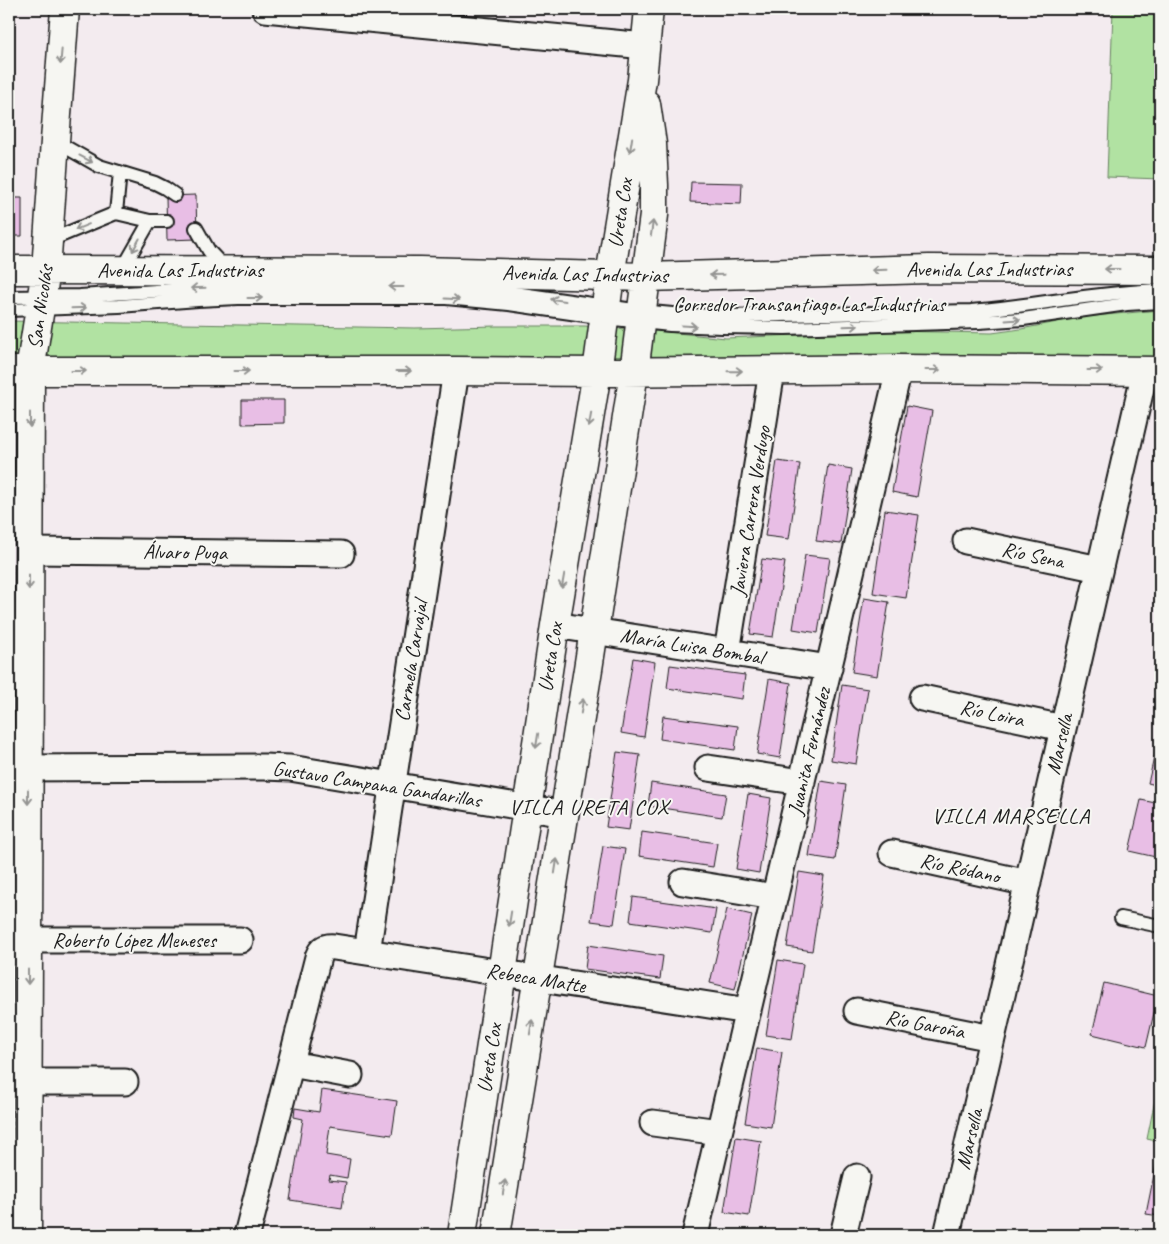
<svg xmlns="http://www.w3.org/2000/svg" width="1169" height="1244" font-family="Caveat,sans-serif">
  <style>
    .green { fill: #b1e2a2; stroke: #667f5f }
    .building { fill: #e8bee5; stroke: #1c1c1c }
    .lines { fill: none; stroke-linecap: round; stroke-linejoin: round }
    .lane-casing { stroke: #1c1c1c; stroke-width: 16 }
    .street-casing { stroke: #1c1c1c; stroke-width: 29 }
    .secondary-casing { stroke: #1c1c1c; stroke-width: 31 }
    .lane { stroke: #f6f6f2; stroke-width: 12 }
    .street { stroke: #f6f6f2; stroke-width: 25 }
    .secondary { stroke: #f6f6f2; stroke-width: 28 }
    .oneway { stroke: #949492 }
    .labels { text-anchor: middle; dominant-baseline: central; stroke-width: 4; stroke-linejoin: round; paint-order: stroke }
    .street-label { font-size: 21px; fill: #1c1c1c; stroke: #f6f6f2 }
    .neighbourhood-label { font-size: 22px; letter-spacing: 1px; fill: #1c1c1c; stroke: #f6f6f2 }
  </style>
  <rect width="100%" height="100%" fill="#f3ebef"/>
  <filter id="ink" filterUnits="userSpaceOnUse"><feTurbulence type="fractalNoise" baseFrequency=".02" numOctaves="2"/><feDisplacementMap in="SourceGraphic" scale="10" xChannelSelector="R" yChannelSelector="G"/><feConvolveMatrix kernelMatrix="1 2 1 2 8 2 1 2 1" color-interpolation-filters="sRGB"/></filter>
  <g filter="url(#ink)">
    <path class="green" d="M1113,9H1160V179L1107,177Z
      M1160,310V362L9,360V321L415,328L496,326H585L667,332L726,338L889,331L992,333L1021,329L1083,317Z
      M1156,1095L1160,1096V1142L1147,1139Z"/>
    <path class="building" d="M691,182L742,183L741,204L690,202Z
      M196,195L197,239L167,240L166,196Z
      M9,198H22V236H9Z
      M242,400H284V423L242,424Z
      M907,406L932,411L917,497L892,492Z
      M777,461L800,464L789,539L765,536Z
      M828,465L852,469L841,544L816,541Z
      M885,510L919,515L906,598L873,593Z
      M805,555L830,558L818,633L793,629Z
      M762,559L785,562L773,637L750,634Z
      M864,598L889,602L877,676L852,672Z
      M633,658L655,662L644,737L621,733Z
      M670,665L745,675L742,699L667,688Z
      M769,679L791,683L780,758L757,754Z
      M842,685L868,689L856,764L831,760Z
      M663,716L738,726L735,750L660,739Z
      M1160,733V786L1148,783Z
      M617,752L640,755L629,830L606,827Z
      M821,781L846,785L835,860L809,856Z
      M651,783L726,794L722,817L648,806Z
      M748,794L771,798L759,873L736,869Z
      M1141,800L1160,804V858L1129,851Z
      M642,832L717,843L713,867L639,856Z
      M603,846L625,849L614,924L591,921Z
      M799,872L824,876L812,951L787,947Z
      M633,897L716,909L712,933L630,921Z
      M727,909L752,915L735,989L710,983Z
      M588,945L663,956L660,979L585,969Z
      M778,960L803,964L792,1039L766,1035Z
      M1104,983L1158,996L1146,1047L1092,1034Z
      M757,1048L782,1052L771,1127L745,1123Z
      M322,1090L397,1101L392,1135L330,1126L326,1155L350,1159L347,1178L330,1175L329,1180L346,1182L342,1208L290,1200L303,1119L294,1117L295,1108L319,1112Z
      M736,1137L761,1141L749,1216L724,1212Z
      M1158,1155H1160V1216L1146,1214Z"/>
    <g class="lines">
      <defs>
        <path id="lane" d="M55,141L99,166L155,183L165,188L175,195
          M116,213L120,172
          M196,228L209,251L225,268
          M48,241L116,213L150,221H167
          M122,270L150,221
          M9,297L80,296L187,289L236,287L419,286L471,289L514,293L641,311L683,315L727,316L971,311C1034,306 1097,292 1160,290
          M9,310L119,306L198,300L238,298H446L509,304L605,318L670,325L722,327L785,328L979,322L1023,319L1127,304L1160,302
          M1121,918L1160,926"/>
        <path id="street" d="M265,9L645,46
          M966,541L1099,569
          M29,551L341,554
          M555,625L829,668
          M727,652L772,371
          M922,698L1063,728
          M9,768L264,767L290,768L565,814
          M708,768L802,782
          M892,853L1028,883
          M9,858H28
          M683,882L774,897
          M28,940H240
          M367,952L456,371
          M857,1011L992,1038
          M291,1064L350,1075
          M27,1082H125
          M653,1123L719,1132
          M247,1235L318,957C321,949 326,946 334,947L748,1011
          M695,1235L899,369
          M843,1235L857,1177
          M947,1235L1145,371"/>
        <path id="secondary" d="M9,270L420,271L646,277L929,269L1160,270
          M9,371H456L597,372L899,369L1160,371
          M27,1235L30,371L46,270L55,141L65,9
          M462,1235L555,625L597,372L610,276L642,80L649,9
          M496,1235L588,669L634,372L654,215V185L652,144L646,104"/>
      </defs>
      <use href="#lane" class="lane-casing"/>
      <use href="#street" class="street-casing"/>
      <use href="#secondary" class="secondary-casing"/>
      <use href="#lane" class="lane"/>
      <use href="#street" class="street"/>
      <use href="#secondary" class="secondary"/>
    </g>
    <defs><path id="oneway-shaft" d="M-6 0H5M1.5-3L5.5 0L1.5 3" fill="none" stroke-width="1.6" stroke-linecap="round" stroke-linejoin="round" transform="scale(1.25)"/></defs>
    <g class="oneway">
      <use href="#oneway-shaft" transform="translate(61 57) rotate(95)"/>
      <use href="#oneway-shaft" transform="translate(631 145) rotate(99)"/>
      <use href="#oneway-shaft" transform="translate(86 159) rotate(28)"/>
      <use href="#oneway-shaft" transform="translate(82 227) rotate(158)"/>
      <use href="#oneway-shaft" transform="translate(652 228) rotate(-82)"/>
      <use href="#oneway-shaft" transform="translate(136 245) rotate(119)"/>
      <use href="#oneway-shaft" transform="translate(1112 269) rotate(-180)"/>
      <use href="#oneway-shaft" transform="translate(879 270) rotate(178)"/>
      <use href="#oneway-shaft" transform="translate(717 275) rotate(179)"/>
      <use href="#oneway-shaft" transform="translate(396 287) rotate(180)"/>
      <use href="#oneway-shaft" transform="translate(198 288) rotate(178)"/>
      <use href="#oneway-shaft" transform="translate(255 298)"/>
      <use href="#oneway-shaft" transform="translate(452 299) rotate(3)"/>
      <use href="#oneway-shaft" transform="translate(558 300) rotate(-172)"/>
      <use href="#oneway-shaft" transform="translate(79 308) rotate(-2)"/>
      <use href="#oneway-shaft" transform="translate(1013 320) rotate(-4)"/>
      <use href="#oneway-shaft" transform="translate(689 326) rotate(3)"/>
      <use href="#oneway-shaft" transform="translate(851 326) rotate(-2)"/>
      <use href="#oneway-shaft" transform="translate(933 370)"/>
      <use href="#oneway-shaft" transform="translate(1095 370)"/>
      <use href="#oneway-shaft" transform="translate(79 371)"/>
      <use href="#oneway-shaft" transform="translate(242 371)"/>
      <use href="#oneway-shaft" transform="translate(404 371)"/>
      <use href="#oneway-shaft" transform="translate(735 371) rotate(-1)"/>
      <use href="#oneway-shaft" transform="translate(30 420) rotate(90)"/>
      <use href="#oneway-shaft" transform="translate(590 420) rotate(100)"/>
      <use href="#oneway-shaft" transform="translate(563 581) rotate(100)"/>
      <use href="#oneway-shaft" transform="translate(29 582) rotate(90)"/>
      <use href="#oneway-shaft" transform="translate(582 706) rotate(-81)"/>
      <use href="#oneway-shaft" transform="translate(537 741) rotate(99)"/>
      <use href="#oneway-shaft" transform="translate(28 797) rotate(90)"/>
      <use href="#oneway-shaft" transform="translate(556 866) rotate(-81)"/>
      <use href="#oneway-shaft" transform="translate(510 919) rotate(99)"/>
      <use href="#oneway-shaft" transform="translate(28 977) rotate(90)"/>
      <use href="#oneway-shaft" transform="translate(531 1027) rotate(-81)"/>
      <use href="#oneway-shaft" transform="translate(504 1187) rotate(-81)"/>
    </g>
  </g>
  <g class="labels">
    <g class="street-label">
      <text transform="translate(620 213) rotate(-81)">Ureta Cox</text>
      <text x="989" y="269">Avenida Las Industrias</text>
      <text x="180" y="270">Avenida Las Industrias</text>
      <text transform="translate(585 274) rotate(1)">Avenida Las Industrias</text>
      <text x="809" y="304">Corredor Transantiago Las Industrias</text>
      <text transform="translate(40 307) rotate(-82)">San Nicolás</text>
      <text transform="translate(750 511) rotate(-81)">Javiera Carrera Verdugo</text>
      <text transform="translate(185 552) rotate(1)">Álvaro Puga</text>
      <text transform="translate(1033 555) rotate(12)">Río Sena</text>
      <text transform="translate(692 646) rotate(9)">María Luisa Bombal</text>
      <text transform="translate(550 657) rotate(-81)">Ureta Cox</text>
      <text transform="translate(411 661) rotate(-81)">Carmela Carvajal</text>
      <text transform="translate(992 713) rotate(12)">Río Loira</text>
      <text transform="translate(1059 744) rotate(-77)">Marsella</text>
      <text transform="translate(809 751) rotate(-77)">Juanita Fernández</text>
      <text transform="translate(377 784) rotate(9)">Gustavo Campana Gandarillas</text>
      <text transform="translate(960 868) rotate(12)">Río Ródano</text>
      <text x="134" y="940">Roberto López Meneses</text>
      <text transform="translate(536 978) rotate(9)">Rebeca Matte</text>
      <text transform="translate(925 1024) rotate(11)">Río Garoña</text>
      <text transform="translate(489 1058) rotate(-81)">Ureta Cox</text>
      <text transform="translate(969 1139) rotate(-77)">Marsella</text>
    </g>
    <g class="neighbourhood-label">
      <text x="589" y="807">VILLA URETA COX</text>
      <text x="1011" y="816">VILLA MARSELLA</text>
    </g>
  </g>
  <rect width="1169" height="1244" fill="none" stroke="#f6f6f2" stroke-width="30"/>
  <rect x="15" y="15" width="1139" height="1214" fill="none" stroke="#1c1c1c" stroke-width="2" filter="url(#ink)"/>
</svg>
